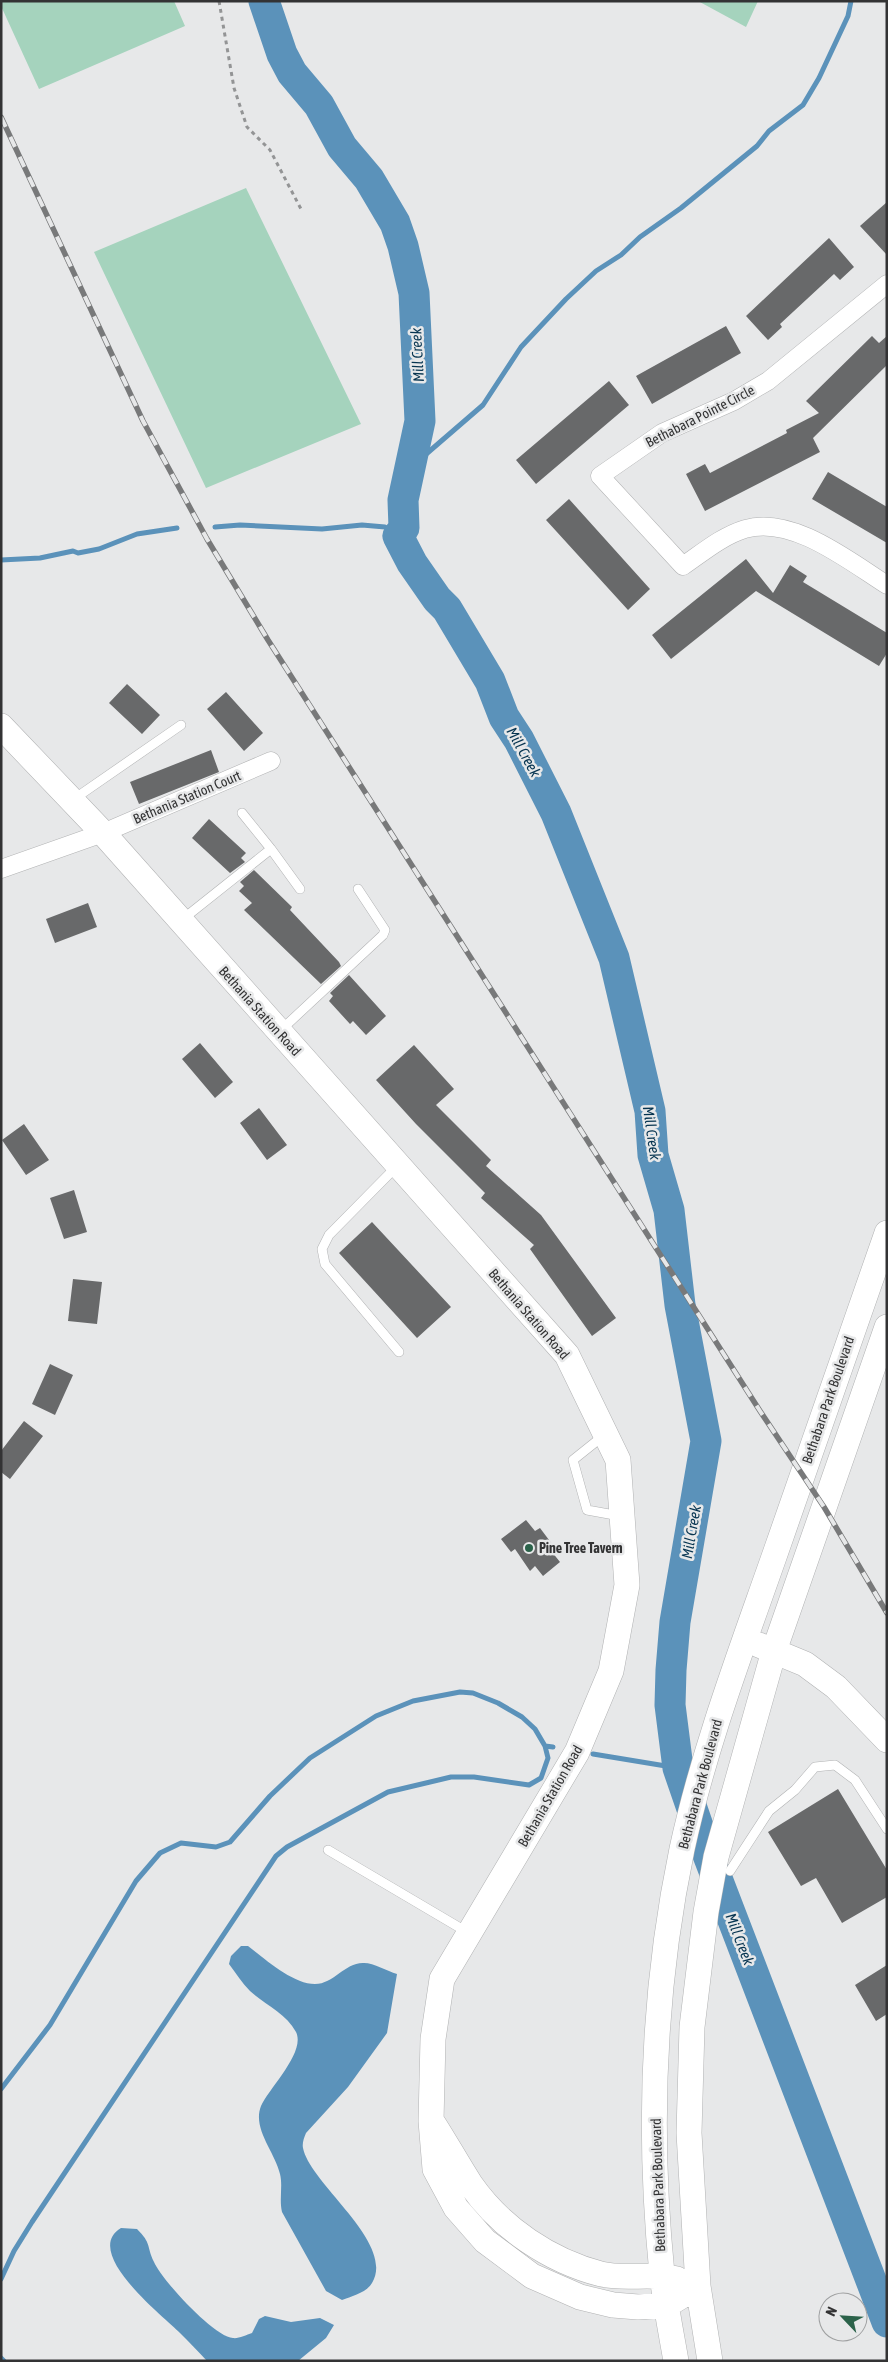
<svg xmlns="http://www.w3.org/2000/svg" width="888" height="2362" font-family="'Asap Condensed',sans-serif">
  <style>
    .green { fill: #a5d3bd }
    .water { fill: #5b92ba }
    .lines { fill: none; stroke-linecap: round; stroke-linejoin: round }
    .stream { stroke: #5b92ba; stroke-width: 5 }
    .river { stroke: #5b92ba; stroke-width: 31 }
    .building { fill: #68696a }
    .lane-casing { stroke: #b1b2b3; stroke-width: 10 }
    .street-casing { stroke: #b1b2b3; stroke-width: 19 }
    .secondary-casing { stroke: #b1b2b3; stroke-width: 26 }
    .path { stroke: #939495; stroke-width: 3; stroke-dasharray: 4 4; stroke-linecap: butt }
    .lane { stroke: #fff; stroke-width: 9 }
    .street { stroke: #fff; stroke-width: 18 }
    .secondary { stroke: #fff; stroke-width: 25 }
    .rail-casing { stroke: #78797a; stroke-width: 5.5 }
    .rail { stroke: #e7e8e9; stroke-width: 4; stroke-dasharray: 11; stroke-linecap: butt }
    .poi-dot { fill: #2b624a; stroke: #e7e8e9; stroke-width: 2 }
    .labels { text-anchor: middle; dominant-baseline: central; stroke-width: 5; stroke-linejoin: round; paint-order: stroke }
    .street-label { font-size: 14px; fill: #333334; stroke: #e7e8e9 }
    .poi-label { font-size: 14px; font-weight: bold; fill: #333334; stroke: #e7e8e9; text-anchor: start }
    .water-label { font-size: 15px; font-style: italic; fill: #063450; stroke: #e7e8e9 }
  </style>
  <rect width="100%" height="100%" fill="#e7e8e9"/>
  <path class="green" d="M1,1H174L185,26L39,89L1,6Z
    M698,1H758L746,27Z
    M246,188L361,424L206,488L94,252Z"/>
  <path class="water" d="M241,1946H248C265,1959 293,1984 315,1984C334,1984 345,1962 364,1963C374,1963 387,1971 397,1974L387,2033L348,2087L306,2133C304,2138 302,2143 303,2148C310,2184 396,2243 372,2283C366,2293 352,2296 342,2300L326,2291L282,2212C279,2199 283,2186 280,2174C275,2152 252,2129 261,2106C269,2088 306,2052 296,2032C286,2013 265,2005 250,1991C242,1983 236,1973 229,1964L231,1956Z
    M121,2228L137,2229C152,2244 146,2245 154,2262C161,2279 214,2337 233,2338C238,2339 246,2335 252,2333L259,2319L265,2316L291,2322L320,2318L334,2325L326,2338L298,2361H207C198,2351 189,2342 180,2333C163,2316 81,2252 121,2228Z"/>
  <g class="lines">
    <path class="stream" d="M410,468L483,405L521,347L566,299L596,271L621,255L640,237L681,208L757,146L769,131L803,105L819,78L848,16L851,1
      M215,527L240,525L322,529L362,525L385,527L398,536
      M1,560L40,558L73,551L78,553L99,549L137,534L177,528
      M545,1746L553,1747
      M593,1754L678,1768
      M1,2089L50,2025L136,1881L160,1853L181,1843L216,1847L230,1842L270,1796L310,1758L376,1716L413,1701L460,1692L473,1693L498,1703L522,1717L535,1729L545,1746L548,1758L541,1778L529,1785L474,1777H451L388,1792L287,1847L276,1856L32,2222L14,2251L1,2279
      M1,2358L4,2361"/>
    <path class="river" d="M264,1L282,54L292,73L319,105L342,147L369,179L395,223L403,246L414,293L420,421L403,500L404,528L398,536L412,563L437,599L447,609L490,681L504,717L519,740L556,813L614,958L650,1111L653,1155L669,1210L680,1305L706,1441L675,1622L671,1670L670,1705L678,1768L708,1855L887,2322"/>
  </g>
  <path class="building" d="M887,202V255L860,226Z
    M829,238L854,267L840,280L834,274L780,324L782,327L768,340L746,316Z
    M726,326L741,353L652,404L636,376Z
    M872,336L879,343L887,336V365L813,438L820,452L705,511L686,474L705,464L710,473L787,433L786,430L819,413L806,401Z
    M609,381L629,405L536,484L516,460Z
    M828,472L887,507V543L812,499Z
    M569,499L650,589L628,610L546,520Z
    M746,559L773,593L790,565L807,576L803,582L887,633V653L879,666L756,591L671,659L652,635Z
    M127,684L160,715L142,734L109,703Z
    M226,692L263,733L244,751L207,709Z
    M211,750L219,772L139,804L130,782Z
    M209,819L246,853L241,858L245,862L230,873L192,838Z
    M254,870L292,907L290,910L339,962L341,966L321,984L244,910L252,903L239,891L244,886L240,882Z
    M88,903L97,927L55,943L46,919Z
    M349,975L386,1016L366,1035L353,1021L350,1024L329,1001L333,996L330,993Z
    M200,1043L233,1082L215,1098L182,1059Z
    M414,1045L454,1089L436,1105L491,1160L486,1166L541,1215L616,1318L592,1336L530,1249L534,1245L481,1198L485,1193L416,1124L376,1080Z
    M259,1108L287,1145L267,1160L240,1123Z
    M24,1124L49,1160L26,1175L2,1140Z
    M74,1190L87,1232L64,1239L50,1198Z
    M372,1222L451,1307L417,1338L339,1253Z
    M73,1279L102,1282L97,1324L68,1321Z
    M50,1364L73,1375L55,1415L32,1404Z
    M24,1421L43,1436L10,1479L1,1472V1451Z
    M526,1520L535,1531L540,1528L552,1544L548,1547L560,1562L543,1576L535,1566L530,1571L515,1549L511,1552L501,1539Z
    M838,1789L887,1870V1897L842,1923L816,1878L801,1886L768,1832Z
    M887,1965V2014L876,2021L855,1985Z"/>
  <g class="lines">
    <defs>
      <path id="lane" d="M74,799L181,725
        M271,849L300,889
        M183,919L271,849L242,813
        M281,1030L383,935L385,930L358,889
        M398,1165L329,1235L322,1249L325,1264L399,1352
        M603,1436L573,1460L587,1510L620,1516
        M328,1850L467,1932
        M730,1871L769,1811L795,1790L815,1767L835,1765L855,1780L887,1829"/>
      <path id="street" d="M887,284L768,381L734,401L662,433L600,476L683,566C702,553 722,536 745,529C792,515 849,561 887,585
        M1,869L103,833L271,761"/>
      <path id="secondary" d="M1,726L103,833L567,1355L618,1460L627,1585L611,1671L577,1752L442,1979L433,2039L431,2121L435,2169L456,2208L485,2241L532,2276L580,2297L613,2305L638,2307L667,2305L698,2286
        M759,1645L805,1664L836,1687L887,1740
        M433,2123C446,2143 458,2165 471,2185C501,2228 550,2261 601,2274C626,2280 652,2272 677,2279
        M676,2361C671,2332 665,2303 662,2274C648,2134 653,1988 682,1849C704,1748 741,1651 775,1554C813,1447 850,1340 887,1233
        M710,2361L698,2286L689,2133L692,2027L706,1912L716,1857L774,1651L887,1327"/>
    </defs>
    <use href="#lane" class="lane-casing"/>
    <use href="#street" class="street-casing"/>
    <use href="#secondary" class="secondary-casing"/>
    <path class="path" d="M219,1L234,88L247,127L270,150L301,209"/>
    <use href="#lane" class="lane"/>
    <use href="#street" class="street"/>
    <use href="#secondary" class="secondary"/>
    <defs>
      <path id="rail" d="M1,117L143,421L207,539L268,640L760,1411L824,1507L887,1613"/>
    </defs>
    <use href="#rail" class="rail-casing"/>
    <use href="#rail" class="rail"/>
  </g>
  <circle class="poi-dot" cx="529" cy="1548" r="5"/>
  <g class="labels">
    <g class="street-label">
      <text transform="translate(700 416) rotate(-27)">Bethabara Pointe Circle</text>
      <text transform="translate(187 797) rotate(-23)">Bethania Station Court</text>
      <text transform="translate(260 1011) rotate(48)">Bethania Station Road</text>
      <text transform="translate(529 1314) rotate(49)">Bethania Station Road</text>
      <text transform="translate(828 1400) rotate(-71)">Bethabara Park Boulevard</text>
      <text transform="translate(700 1784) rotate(-75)">Bethabara Park Boulevard</text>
      <text transform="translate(550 1796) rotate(-60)">Bethania Station Road</text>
      <text transform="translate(658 2185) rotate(-92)">Bethabara Park Boulevard</text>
    </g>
    <g class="poi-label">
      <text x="539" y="1548">Pine Tree Tavern</text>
    </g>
    <g class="water-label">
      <text transform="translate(417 355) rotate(-93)">Mill Creek</text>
      <text transform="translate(524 752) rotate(61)">Mill Creek</text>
      <text transform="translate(652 1133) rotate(82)">Mill Creek</text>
      <text transform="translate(691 1532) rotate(-80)">Mill Creek</text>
      <text transform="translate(740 1939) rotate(69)">Mill Creek</text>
    </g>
  </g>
  <rect width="888" height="2362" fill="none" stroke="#333334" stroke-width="5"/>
  <g transform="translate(843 2317) rotate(295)"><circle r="24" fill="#e7e8e9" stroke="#9fa0a1"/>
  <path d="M0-4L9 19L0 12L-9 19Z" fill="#2b624a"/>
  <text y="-8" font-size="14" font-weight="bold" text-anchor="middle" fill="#333334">N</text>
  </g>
</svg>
